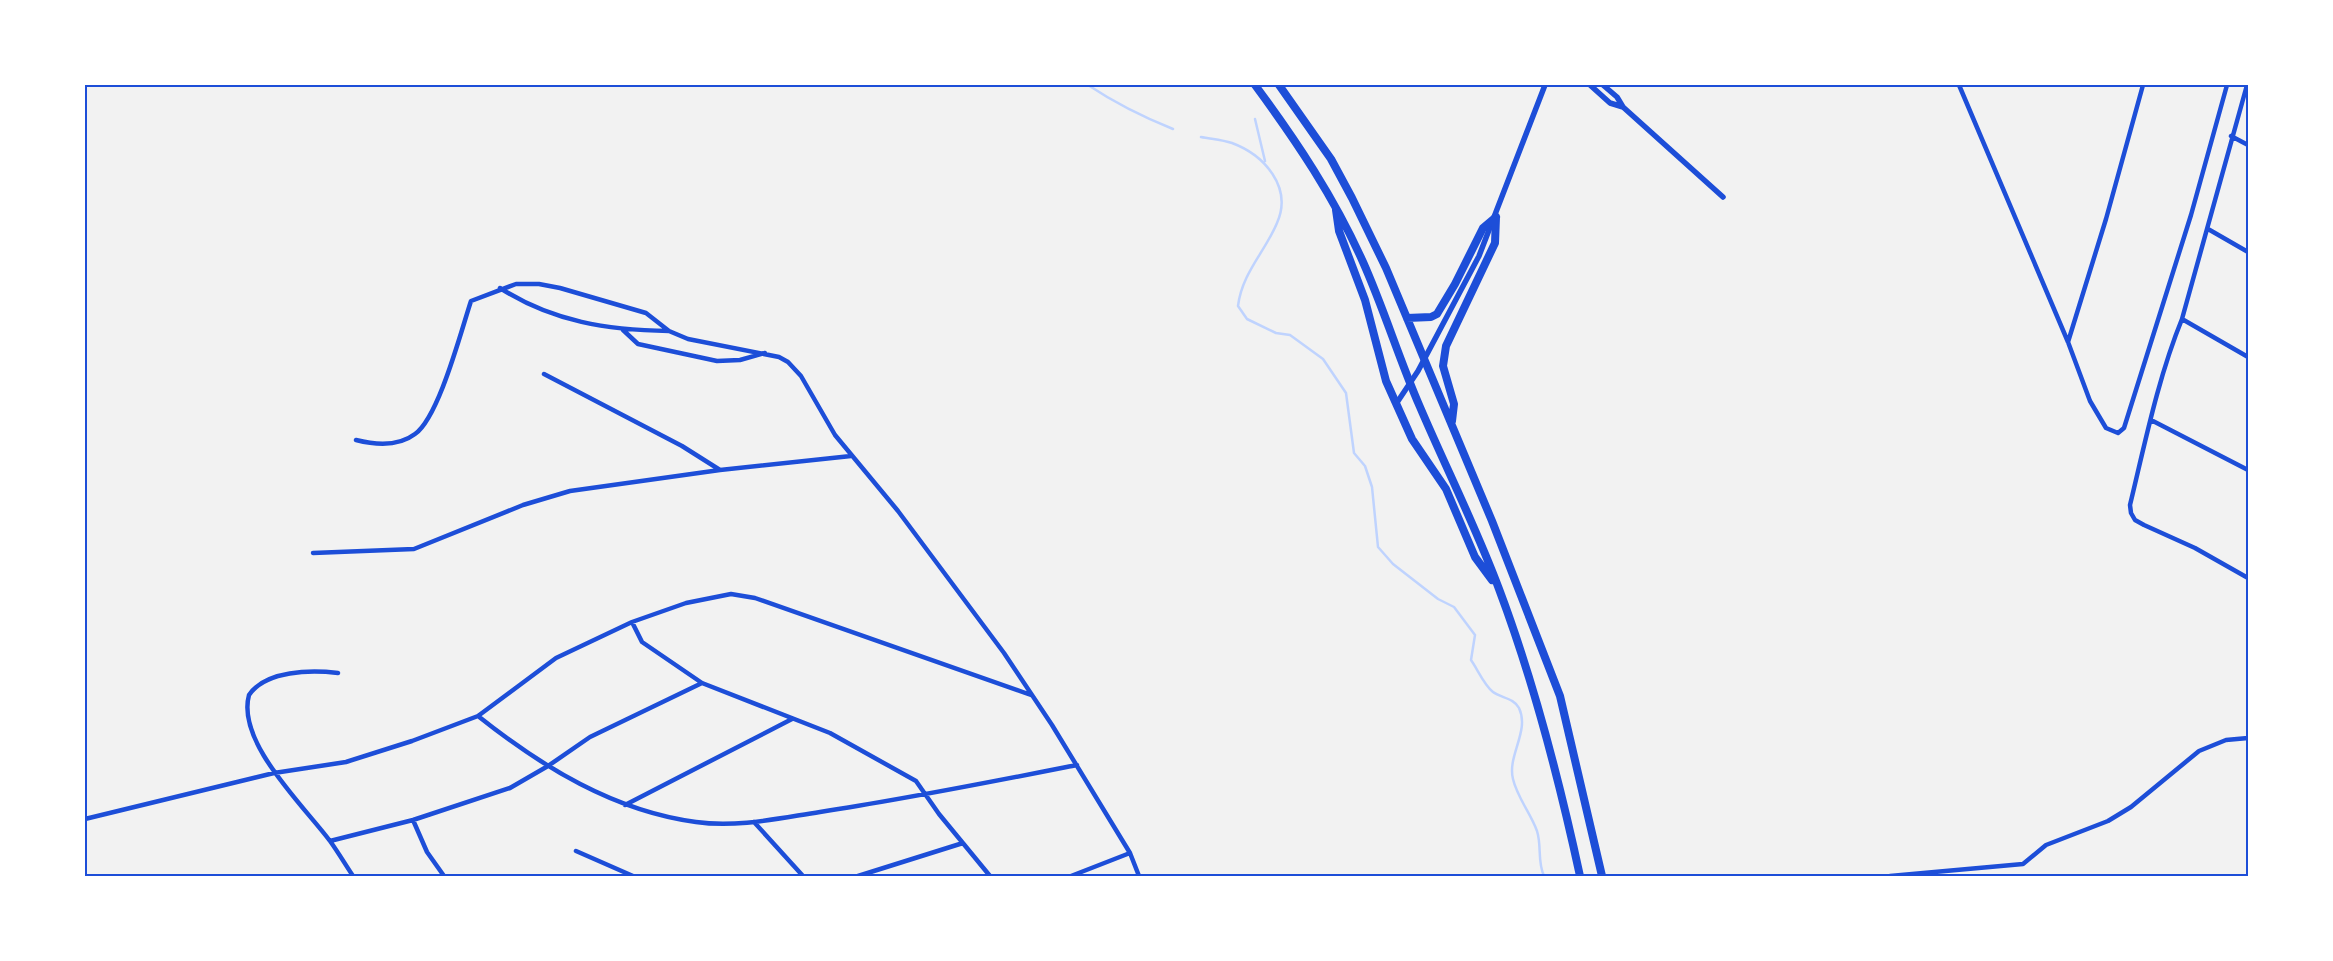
<svg xmlns="http://www.w3.org/2000/svg" width="2333" height="961" font-family="Bitter,serif">
  <style>
    .lines { fill: none; stroke-linecap: round; stroke-linejoin: round }
    .stream { stroke: #bfd3fe; stroke-width: 2.5 }
    .minor { stroke: #1d4ed8; stroke-width: 4.5 }
    .tertiary { stroke: #1d4ed8; stroke-width: 5.5 }
    .trunk { stroke: #1d4ed8; stroke-width: 8 }
    .neatline { fill: none; stroke: #1d4ed8; stroke-width: 2 }
  </style>
  <rect width="100%" height="100%" fill="#f2f2f2"/>
  <g class="lines">
    <path class="stream" d="M1088,85C1115,103 1143,117 1173,129
      M1255,119L1265,161
      M1201,137C1211,139 1222,140 1232,143C1264,155 1293,187 1277,223C1265,252 1242,273 1238,306L1247,319L1276,333L1290,335L1323,359L1346,393L1354,453L1365,466L1372,487L1378,547L1393,564L1438,599L1454,607L1475,635L1471,660C1478,670 1484,685 1493,692C1501,698 1514,698 1519,708C1530,731 1507,756 1513,779C1517,797 1531,814 1537,831C1542,847 1537,861 1544,876"/>
    <path class="minor" d="M1959,85L2068,342L2090,401L2106,428L2118,433L2124,428L2191,215L2227,85
      M2247,85L2182,319C2158,378 2145,443 2130,505L2131,513L2135,520L2144,525L2195,548L2248,578
      M2231,136L2248,145
      M2208,229L2248,252
      M500,288C553,322 608,330 669,331
      M2182,319L2248,357
      M623,330L638,344L717,361L740,360L765,353
      M2068,342L2106,219L2143,85
      M544,374L682,446L720,470
      M2151,420L2248,470
      M356,440C376,445 398,447 415,434C439,417 461,331 471,301L516,284H539L560,288L646,313L669,331L688,339L779,357L788,362L801,376L835,435L898,511L1004,653L1052,725L1130,853L1139,876
      M313,553L414,549L523,505L570,491L720,470L851,456
      M632,622L642,642L702,683L830,733L916,781L939,814L990,876
      M338,673C311,670 266,670 249,695C236,742 304,806 330,841C338,852 345,864 353,876
      M478,716C542,767 614,811 696,822C737,828 780,818 820,812C906,799 991,782 1077,765
      M625,805L792,719
      M85,819L274,773L346,762L412,741L478,716L556,658L632,622L686,603L731,594L755,598L1031,695
      M413,820L427,852L444,876
      M754,822L803,876
      M330,841L413,820L510,788L548,766L590,737L702,683
      M576,851L633,876
      M858,876L963,843
      M1071,876L1130,853
      M1890,876L2023,864L2046,845L2108,821L2131,807L2199,751L2226,740L2248,738"/>
    <path class="tertiary" d="M1590,85L1610,103L1623,107
      M1603,85L1617,97L1623,107L1723,197
      M1396,404L1418,371L1479,256L1545,85"/>
    <path class="trunk" d="M1255,85C1297,142 1334,197 1363,262C1384,309 1399,359 1420,407C1446,468 1476,527 1499,589C1534,682 1559,779 1580,876
      M1279,85L1331,159L1352,198L1386,268L1492,521L1560,696L1602,876
      M1336,210L1339,231L1365,300L1386,381L1412,439L1446,489L1475,557L1492,580
      M1407,318L1431,317L1437,314L1455,284L1483,228L1496,217
      M1452,421L1454,404L1443,366L1446,346L1495,243L1496,217"/>
  </g>
  <rect width="2333" height="961" fill="none" stroke="#ffffff" stroke-width="172"/>
  <rect x="86" y="86" width="2161" height="789" class="neatline"/>
</svg>
